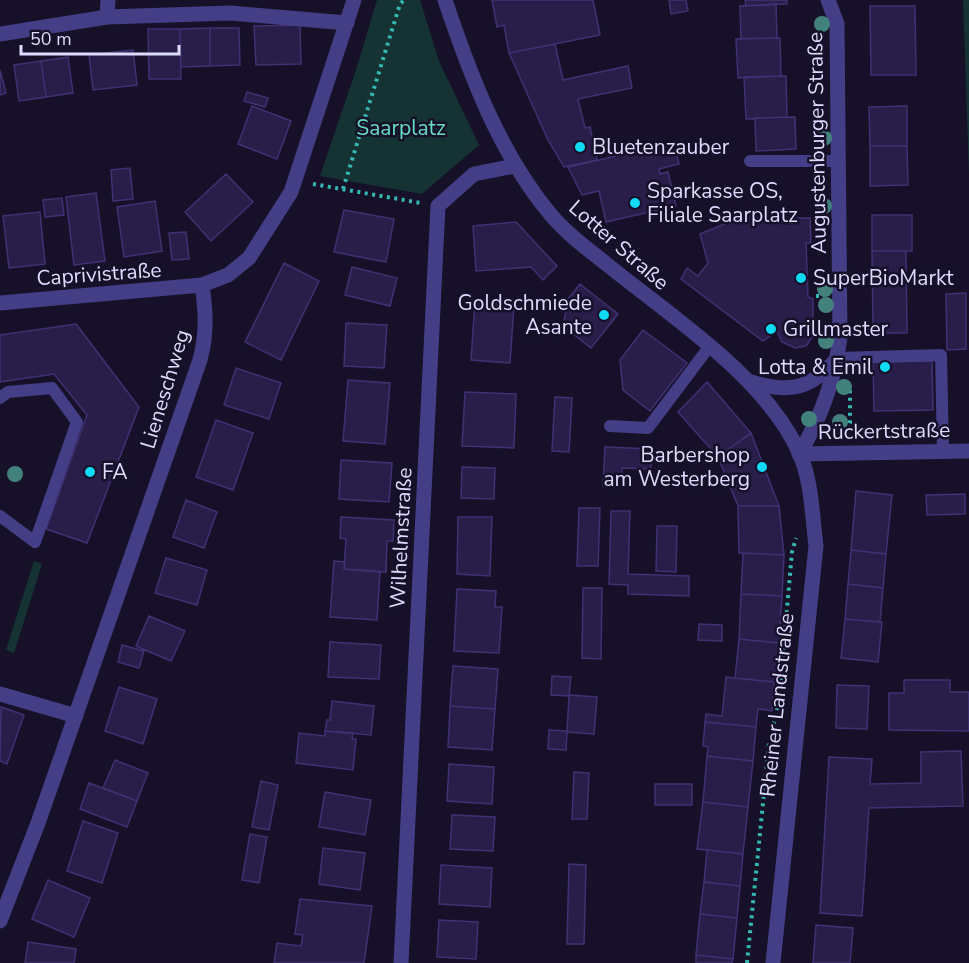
<svg xmlns="http://www.w3.org/2000/svg" width="969" height="963" font-family="'Nunito Sans',sans-serif">
  <style>
    .green { fill: #153332 }
    .building { fill: #281e49; stroke: #403174; stroke-width: 1.5 }
    .lines { fill: none; stroke-linecap: round; stroke-linejoin: round }
    .path { stroke: #35b7b2; stroke-width: 4; stroke-dasharray: 3 4.5; stroke-linecap: butt }
    .service { stroke: #433e86; stroke-width: 12 }
    .minor { stroke: #433e86; stroke-width: 15 }
    .tertiary { stroke: #433e86; stroke-width: 15 }
    .tree { fill: #43817d }
    .poi-dot { fill: #0edaf6; stroke: #161129; stroke-width: 2 }
    .labels { text-anchor: middle; dominant-baseline: central; stroke-width: 5; stroke-linejoin: round; paint-order: stroke }
    .park-label { font-size: 21px; fill: #68dcc2; stroke: #161129 }
    .street-label { font-size: 21px; fill: #dfdbfe; stroke: #161129 }
    .poi-label { font-size: 21px; fill: #dfdbfe; stroke: #161129; text-anchor: start }
  </style>
  <rect width="100%" height="100%" fill="#161129"/>
  <path class="green" d="M377,0H420L439,61L479,145L422,194L320,176L356,70Z
    M963,0H969V174Z
    M34,561L42,564L14,653L6,650Z"/>
  <path class="building" d="M492,0H593L600,35L509,53L504,25L497,27Z
    M669,0H686L688,11L671,14Z
    M745,0H787V4L746,6Z
    M776,4L777,38L741,39L740,6Z
    M870,6H915L916,75H871Z
    M300,25L301,64L256,65L254,26Z
    M210,28V66L181,67L180,29Z
    M210,28H239L240,65L210,66Z
    M148,29H180L181,79H149Z
    M780,38L781,76L738,78L736,39Z
    M555,44L563,80L628,66L632,88L578,99L585,128L590,127L597,160L564,167L548,140L509,53Z
    M133,50L137,85L93,90L89,55Z
    M68,57L73,93L46,97L41,61Z
    M41,61L46,97L19,101L14,65Z
    M0,70L6,93L0,95Z
    M786,76L787,117L746,119L744,77Z
    M247,92L268,98L265,107L244,101Z
    M252,106L291,121L277,159L238,144Z
    M907,106V146H870L869,107Z
    M795,117L796,149L756,151L755,118Z
    M674,143L679,164L659,169L660,174L668,172L676,206L606,222L599,191L582,195L568,167Z
    M870,146H907L908,185L870,186Z
    M130,168L133,199L113,201L111,170Z
    M226,174L253,202L211,241L185,212Z
    M96,193L105,261L74,265L66,197Z
    M62,198L64,215L45,217L43,200Z
    M155,201L162,251L124,257L117,207Z
    M344,210L394,219L386,262L334,252Z
    M40,212L45,264L9,268L3,216Z
    M872,215H912V251H872Z
    M739,218H810L811,243H806L808,297L813,299V336L806,346L795,348L782,342L777,331L763,341L681,279L687,268L698,276L708,263L700,234Z
    M516,222L557,266L543,280L531,267L476,271L473,226Z
    M186,232L189,259L172,260L169,233Z
    M872,251H906L907,333H873Z
    M284,263L319,281L281,360L245,342Z
    M352,267L397,278L390,306L345,295Z
    M580,284L618,314L591,348L563,326L568,299Z
    M966,293V349L947,350L946,294Z
    M475,302L514,305L510,363L471,360Z
    M346,323L387,325L384,368L344,366Z
    M76,324L139,407L87,543L46,529L87,415L54,374L0,382V335Z
    M643,330L687,363L650,411L623,390L620,360Z
    M932,361L933,410L874,411L873,362Z
    M236,368L281,383L269,419L224,405Z
    M348,380L390,383L385,444L343,441Z
    M707,382L751,433L718,457L678,412Z
    M465,392L516,394L514,448L462,446Z
    M555,397L572,398L569,452L552,451Z
    M216,420L253,433L233,490L196,477Z
    M751,433L779,506H738L718,457Z
    M605,447L652,449L651,469L622,468L621,486H603Z
    M341,460L392,463L389,502L339,499Z
    M462,467L495,468L494,499L461,498Z
    M856,491L892,495L886,554L851,550Z
    M965,494V514L927,515L926,495Z
    M186,500L217,512L204,548L173,537Z
    M738,506H779L784,555L739,553Z
    M579,508H600L598,566H577Z
    M611,511H630L628,574L689,576V596L628,594V585L609,584Z
    M341,517L394,520L393,541H387L386,572L344,569L346,539L340,538Z
    M458,517H492L490,576L457,574Z
    M657,526H677L676,572L656,571Z
    M851,550L886,554L883,588L848,584Z
    M743,553L784,555L782,596L741,594Z
    M166,558L207,570L197,605L155,593Z
    M334,561L345,562L344,569L380,572L377,620L330,617Z
    M848,584L883,588L880,622L845,619Z
    M583,588H602L601,659L582,658Z
    M457,589L496,591L495,607H502L499,653L454,651Z
    M741,594L782,596L779,643L739,639Z
    M149,616L185,631L171,661L136,646Z
    M845,619L882,622L878,662L841,658Z
    M699,624L722,625V641L698,640Z
    M739,639L779,643L774,682L735,678Z
    M330,642L381,645L379,679L328,677Z
    M122,645L144,651L139,668L118,662Z
    M453,666L498,669L495,709L450,706Z
    M552,676L571,677L569,695L597,697L594,734L567,732L566,750L548,749L549,730L567,731L569,696L551,695Z
    M726,677L774,682L772,711L758,709L756,727L705,722L706,714L722,716Z
    M904,680H950V692H969V731L889,730V693H904Z
    M837,685L869,686L867,729L836,728Z
    M119,687L157,699L143,744L105,731Z
    M332,701L374,706L371,735L325,731L327,720H330Z
    M450,706L495,709L492,750L448,747Z
    M1,707L24,715L7,764L0,761Z
    M705,722L756,727L753,761L707,756L708,747L703,746Z
    M325,731L353,733L352,739H356L353,770L296,763L299,733L325,736Z
    M961,751L963,806L869,808L862,916L820,913L829,757L872,759L870,784L921,783V752Z
    M707,756L753,761L748,807L703,802Z
    M115,760L148,773L137,801L103,788Z
    M449,764L494,767L492,804L447,801Z
    M574,772L589,773L587,819H572Z
    M261,781L278,785L269,830L252,827Z
    M89,783L137,801L127,827L80,809Z
    M655,784H692V805H655Z
    M325,792L371,800L365,835L319,827Z
    M703,802L748,807L743,854L697,849Z
    M452,815L495,817L493,851L450,849Z
    M83,821L118,833L102,883L67,871Z
    M250,834L267,837L259,883L242,880Z
    M323,848L365,853L360,890L319,884Z
    M707,850L743,854L740,886L704,882Z
    M569,864L586,865L584,944H567Z
    M441,865L492,868L490,907L439,904Z
    M48,880L90,898L74,937L32,919Z
    M704,882L740,886L737,918L700,914Z
    M300,899L372,906L364,963H274L277,943L301,946L303,935L295,934Z
    M700,914L737,918L733,959L696,955Z
    M439,920L478,922L476,959L437,957Z
    M816,925L853,928L850,963H813Z
    M28,942L76,949L74,963H25Z
    M696,955L733,959L732,963H696Z"/>
  <g class="lines">
    <path class="path" d="M313,184L421,203
      M343,189L400,4L404,0
      M815,246H824
      M816,296H824
      M842,436L850,423V386
      M747,963L769,743L779,700L792,552L796,538"/>
    <path class="service" d="M750,161H838
      M837,358L941,355L943,451
      M0,398L8,392L52,388L77,422L35,542L0,516
      M610,426L648,428L709,347"/>
    <path class="minor" d="M107,17L108,0
      M0,34L107,17L230,13L347,23
      M0,303L202,285L228,275L249,258L291,192L354,0
      M751,382C788,393 809,390 835,361
      M799,454C821,418 835,379 840,337L837,24L828,0
      M799,454L969,451
      M0,694L76,716
      M0,921L38,823L200,360C207,334 206,312 202,285
      M401,963L438,206L474,174L515,166"/>
    <path class="tertiary" d="M445,0C470,75 500,154 551,215C568,235 589,250 609,266C673,318 764,376 799,452C812,481 812,515 816,546L773,963"/>
  </g>
  <g class="tree">
    <circle cx="822" cy="24" r="8"/>
    <circle cx="824" cy="138" r="8"/>
    <circle cx="824" cy="206" r="8"/>
    <circle cx="825" cy="289" r="8"/>
    <circle cx="826" cy="305" r="8"/>
    <circle cx="826" cy="341" r="8"/>
    <circle cx="844" cy="387" r="8"/>
    <circle cx="809" cy="419" r="8"/>
    <circle cx="840" cy="422" r="8"/>
    <circle cx="15" cy="474" r="8"/>
  </g>
  <g class="poi-dot">
    <circle cx="580" cy="147" r="6"/>
    <circle cx="635" cy="203" r="6"/>
    <circle cx="801" cy="278" r="6"/>
    <circle cx="604" cy="315" r="6"/>
    <circle cx="771" cy="329" r="6"/>
    <circle cx="885" cy="367" r="6"/>
    <circle cx="762" cy="467" r="6"/>
    <circle cx="90" cy="472" r="6"/>
  </g>
  <g class="labels">
    <g class="park-label">
      <text x="401" y="128">Saarplatz</text>
    </g>
    <g class="street-label">
      <text transform="translate(817 143) rotate(-91)">Augustenburger Straße</text>
      <text transform="translate(619 245) rotate(41)">Lotter Straße</text>
      <text transform="translate(99 274) rotate(-4)">Caprivistraße</text>
      <text transform="translate(165 389) rotate(-73)">Lieneschweg</text>
      <text transform="translate(884 431) rotate(-1)">Rückertstraße</text>
      <text transform="translate(401 538) rotate(-87)">Wilhelmstraße</text>
      <text transform="translate(777 705) rotate(-84)">Rheiner Landstraße</text>
    </g>
    <g class="poi-label">
      <text x="592" y="147">Bluetenzauber</text>
      <text x="647" y="191">Sparkasse OS,<tspan x="647" dy="24">Filiale Saarplatz</tspan></text>
      <text x="813" y="278">SuperBioMarkt</text>
      <text x="592" y="303" text-anchor="end">Goldschmiede<tspan x="592" dy="24">Asante</tspan></text>
      <text x="783" y="329">Grillmaster</text>
      <text x="873" y="367" text-anchor="end">Lotta &amp; Emil</text>
      <text x="750" y="455" text-anchor="end">Barbershop<tspan x="750" dy="24">am Westerberg</tspan></text>
      <text x="102" y="472">FA</text>
    </g>
  </g>
  <path d="M21 45v9h158v-9" fill="none" stroke="#dfdbfe" stroke-width="3"/>
  <text x="30" y="45" font-size="18" fill="#dfdbfe" stroke="#161129" stroke-width="4.5" paint-order="stroke">50 m</text>
</svg>
